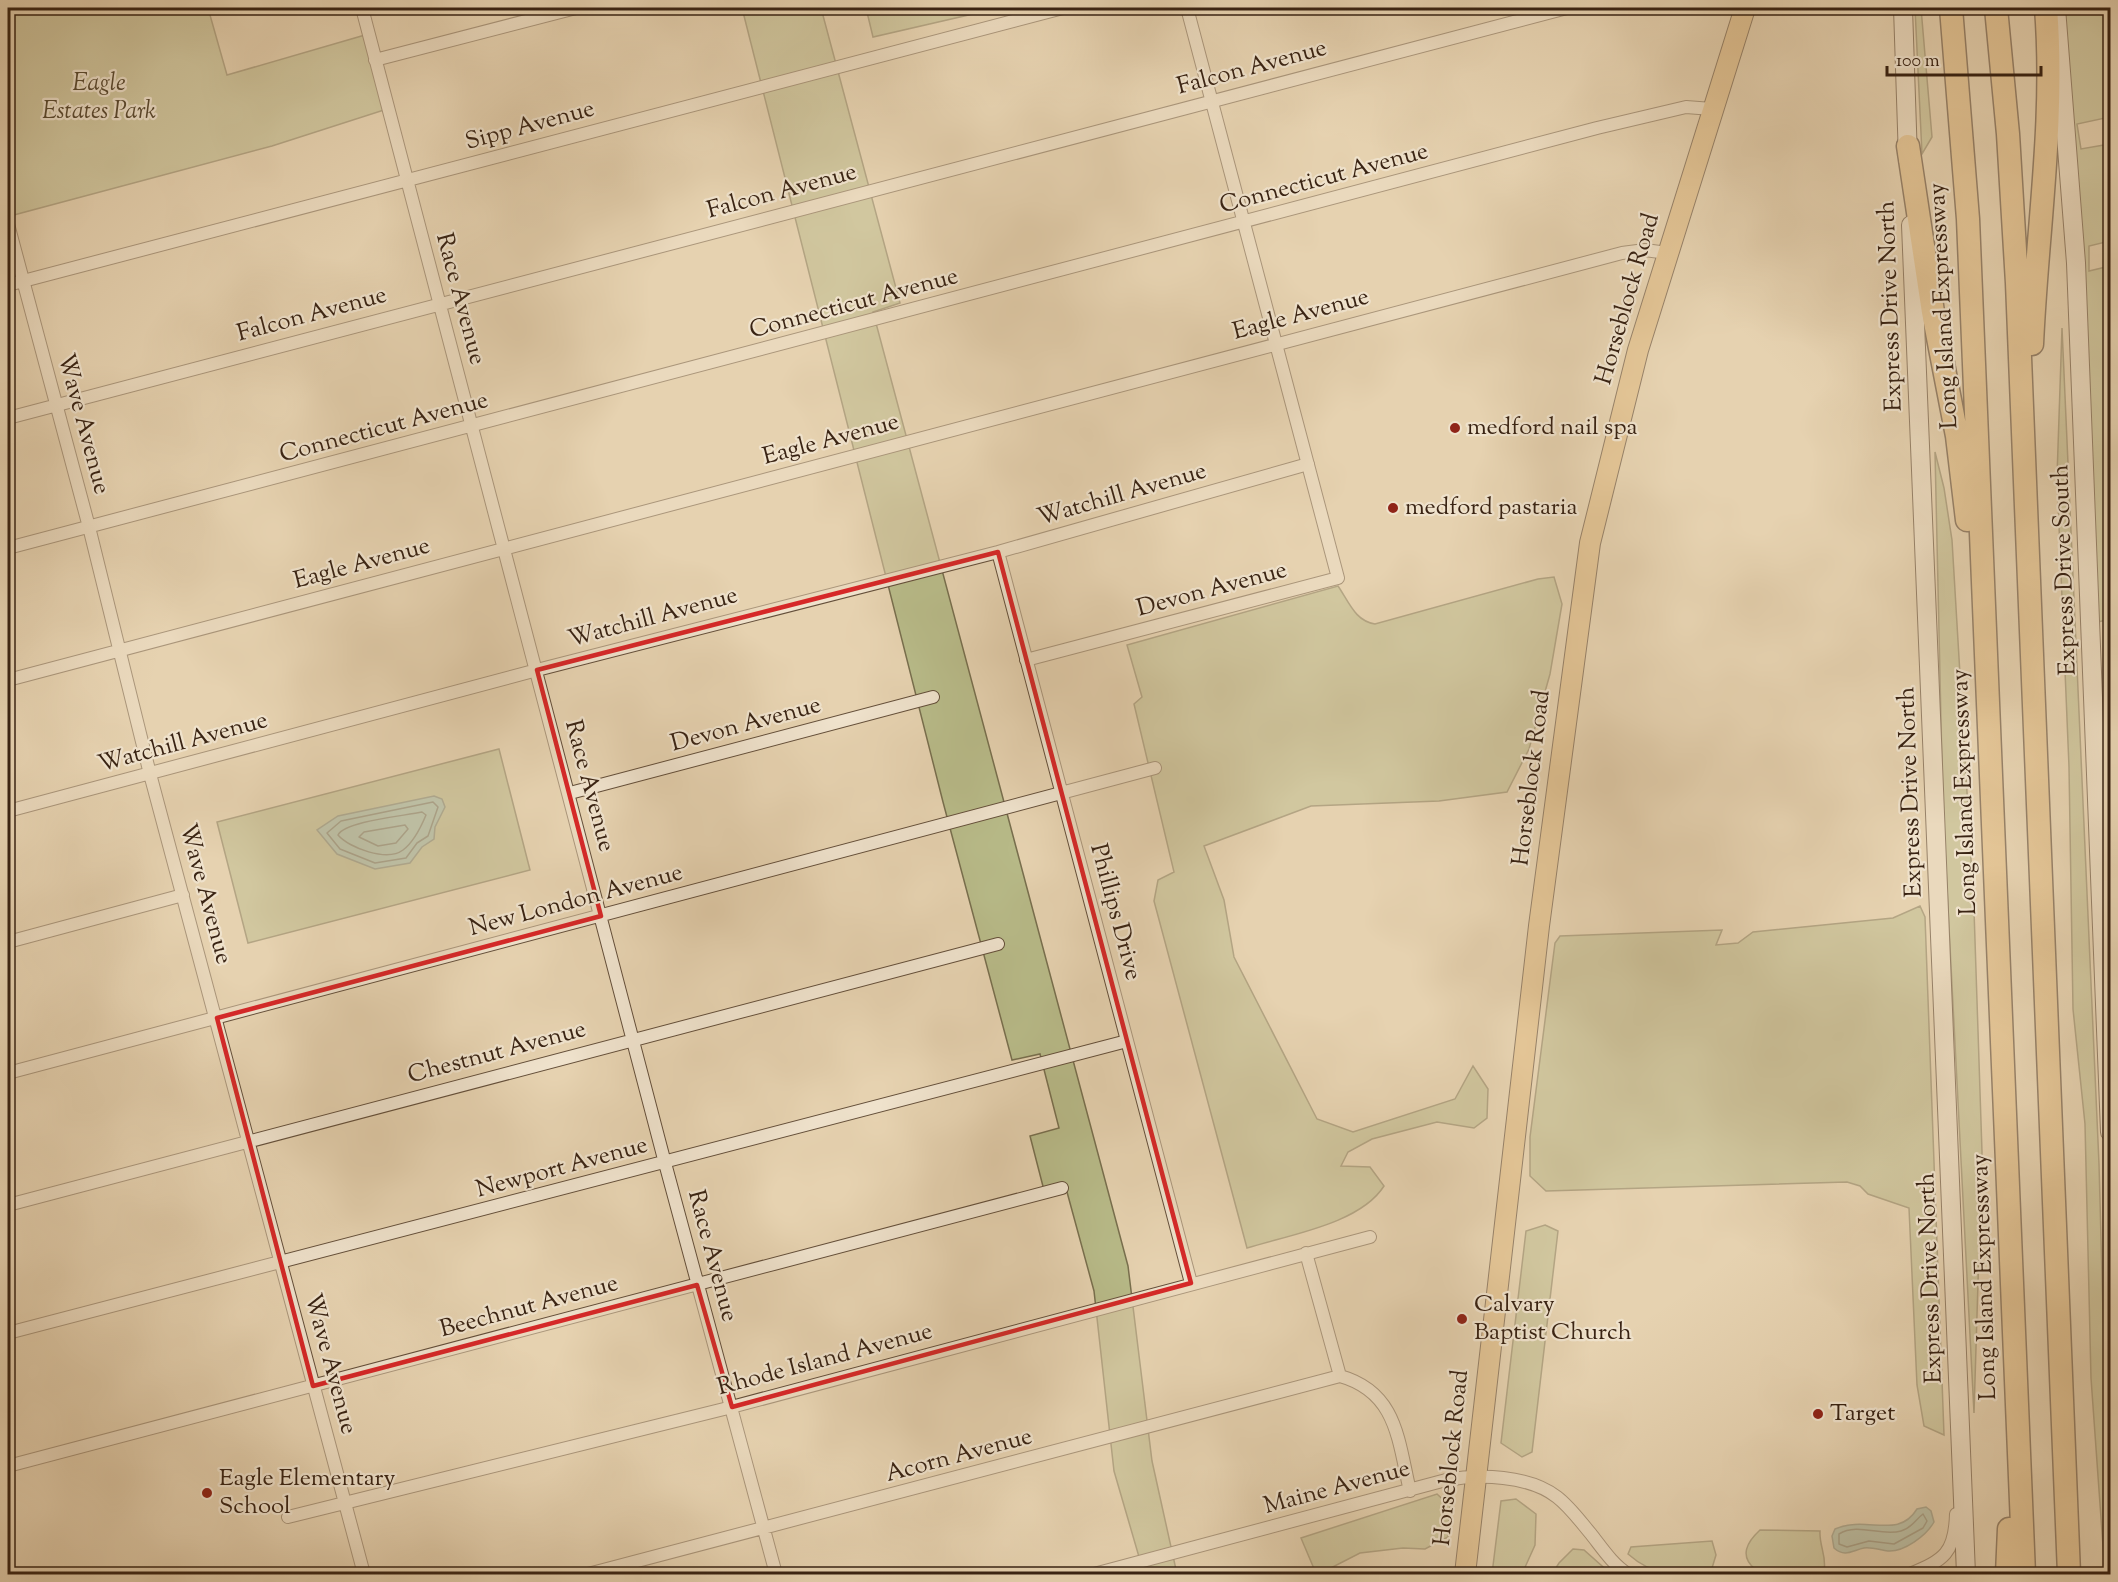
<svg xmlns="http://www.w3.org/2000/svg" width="2118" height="1582" font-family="'Sorts Mill Goudy',serif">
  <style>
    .green { fill: #b8bb89; stroke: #786f4e; stroke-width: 1.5 }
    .water { fill: #97b8a7; stroke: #717c6c; stroke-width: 1.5 }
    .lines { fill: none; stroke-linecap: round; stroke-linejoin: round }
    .shore { stroke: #686e5d; stroke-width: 1.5 }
    .minor-casing { stroke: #644f3a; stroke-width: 14 }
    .secondary-casing { stroke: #392313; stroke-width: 20 }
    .primary-casing { stroke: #392313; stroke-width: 22 }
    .motorway-casing { stroke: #392313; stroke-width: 25 }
    .minor { stroke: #efe2cc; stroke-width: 12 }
    .secondary { stroke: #efe2cc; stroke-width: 18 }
    .primary { stroke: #e3b978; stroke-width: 20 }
    .motorway { stroke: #e3b978; stroke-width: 22 }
    .marked { fill: none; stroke: #d62828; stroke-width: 4.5; stroke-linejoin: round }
    .poi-dot { fill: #8f2418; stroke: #efe2cc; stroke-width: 2 }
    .labels { text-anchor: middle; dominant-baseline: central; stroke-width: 4.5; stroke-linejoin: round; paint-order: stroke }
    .street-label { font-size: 24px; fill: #392313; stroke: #efe2cc }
    .park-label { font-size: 24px; font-style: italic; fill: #594930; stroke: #efe2cc }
    .poi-label { font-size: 24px; fill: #392313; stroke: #efe2cc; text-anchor: start }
  </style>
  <rect width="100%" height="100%" fill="#e6d2b0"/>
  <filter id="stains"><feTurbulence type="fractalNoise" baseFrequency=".00333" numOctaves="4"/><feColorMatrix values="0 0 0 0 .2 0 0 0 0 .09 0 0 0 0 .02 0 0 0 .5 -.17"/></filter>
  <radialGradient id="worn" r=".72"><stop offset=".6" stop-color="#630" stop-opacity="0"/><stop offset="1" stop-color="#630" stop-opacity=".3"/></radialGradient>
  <path class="green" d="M8,8H208L227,75L365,35L384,110L272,146L10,216L8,207Z
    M742,8H821L900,303L873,312L1128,1266L1152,1461L1177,1574H1144L1114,1471L1094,1291L1067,1192L1046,1198L1030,1136L1059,1128L1040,1054L1012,1060L943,802Z
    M866,8H999L873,37Z
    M1915,8H1921L1932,137L1922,154Z
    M2062,8H2110V117L2077,124L2081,149L2110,144V241L2089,246V271L2110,266V619L2098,622Z
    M2062,328L2099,1164L2110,1574H2105L2091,1378L2085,1124L2073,1009L2069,767L2057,477Z
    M1935,452L1944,488L1952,540L1974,910L1982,1152L1974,1413L1943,810Z
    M1554,577L1562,604L1550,674L1529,749L1507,792L1439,801L1311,806L1204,846L1224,900L1234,957L1317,1119L1353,1132L1455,1099L1473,1066L1488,1089L1487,1118L1474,1128L1437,1122L1372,1139L1348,1152L1341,1166L1370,1167L1384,1186C1360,1224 1288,1235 1247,1248L1154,901L1158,880L1174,872L1134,704L1142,697L1127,645L1338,586C1349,602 1355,621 1375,624L1538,579Z
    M499,749L530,870L248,943L217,822Z
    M1920,906L1925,917L1944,1435L1924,1426L1917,1385L1909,1208L1868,1194L1860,1186L1847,1182L1546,1191L1530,1176V1137L1555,943L1560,936L1722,930L1716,945L1738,943L1753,932L1893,918Z
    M1545,1225L1558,1231L1532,1452L1522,1457L1501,1443L1526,1231Z
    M1437,1494L1450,1506L1448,1537L1425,1549L1403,1548L1360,1553L1325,1571H1315L1301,1538Z
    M1516,1499L1536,1514L1535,1545L1522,1574H1492L1501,1501Z
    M1760,1530L1820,1531C1819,1546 1827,1556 1824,1571L1755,1569C1739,1556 1747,1542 1760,1530Z
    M1712,1541L1716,1555L1712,1568C1678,1576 1655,1578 1628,1554L1631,1547Z
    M1573,1549L1584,1550L1611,1574H1552L1559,1563Z"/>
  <path class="water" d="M434,796L442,799L445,807L435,827L434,839L422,847L410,863L375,869L337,854L317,830L338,816Z
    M1926,1507L1931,1511L1934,1522C1926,1536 1904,1552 1888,1551C1880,1550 1872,1547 1864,1548C1853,1550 1845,1558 1834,1548L1832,1536L1835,1529C1867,1515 1898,1540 1917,1509Z"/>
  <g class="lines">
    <path class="shore" d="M433,802L438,807L428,836L417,843L406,858L375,863L340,849L327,833L341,821Z
      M422,812L426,815C421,827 414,842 403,850C387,862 349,848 338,835C345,821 404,816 422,812Z
      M405,825L408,829L396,843L378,846L359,837L364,832Z
      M1923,1514L1927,1521L1923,1528L1894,1544L1869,1541L1847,1547L1839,1544V1534C1858,1522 1881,1537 1901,1531C1912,1528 1915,1520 1923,1514Z"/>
    <defs>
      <path id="minor" d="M362,8L665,1163L776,1574
        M375,60L576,8
        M8,224L89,527L150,774L364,1574
        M8,285L1063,8
        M8,418L1567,8
        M8,548L1597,128L1686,107L1712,109
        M998,552L1191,1283
        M1026,660L1338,578L1187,8
        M8,680L1622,253L1645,250L1667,253
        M570,793L933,697
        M8,811L537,670L998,552L1308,464
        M8,942L183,895
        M8,1073L1155,768
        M8,1205L998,944
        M1306,1253L1340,1376C1397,1392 1398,1440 1410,1491
        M8,1333L1127,1041
        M8,1466L1062,1188
        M288,1517L724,1409L1370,1237
        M588,1574L1340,1376
        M1094,1574L1446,1480C1479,1474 1529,1475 1557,1497C1570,1507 1580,1521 1591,1534C1602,1548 1613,1565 1628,1574
        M1910,1574C1944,1560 1955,1553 1956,1514"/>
      <path id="secondary" d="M1903,8L1908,159
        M2056,8L2076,263L2110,1132
        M1911,225L1966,1574"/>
      <path id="primary" d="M1465,1574L1539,926L1590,543L1638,350L1745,8"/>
      <path id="motorway" d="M1951,8L1968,219L2024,1574
        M1996,8L2008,134L2017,283L2069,1574
        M1908,146L1933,312L1957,436L1967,520
        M2032,344C2037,232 2055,120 2046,8
        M2007,1574L2009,1529"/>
    </defs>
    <use href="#minor" class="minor-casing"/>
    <use href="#secondary" class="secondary-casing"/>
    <use href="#primary" class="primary-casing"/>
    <use href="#motorway" class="motorway-casing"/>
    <use href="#minor" class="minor"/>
    <use href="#secondary" class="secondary"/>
    <use href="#primary" class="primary"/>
    <use href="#motorway" class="motorway"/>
  </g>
  <path d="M0 0H2118V1582H0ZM998,552L1191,1283L732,1407L697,1285L313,1386L217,1018L601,916L537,670Z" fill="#e6d2b0" fill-opacity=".55" fill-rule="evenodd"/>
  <path class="marked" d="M998,552L1191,1283L732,1407L697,1285L313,1386L217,1018L601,916L537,670Z"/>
  <g class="poi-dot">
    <circle cx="1455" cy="428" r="6"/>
    <circle cx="1393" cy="508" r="6"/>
    <circle cx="1462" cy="1319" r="6"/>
    <circle cx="1818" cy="1414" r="6"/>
    <circle cx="207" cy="1493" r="6"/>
  </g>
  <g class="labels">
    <g class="street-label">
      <text transform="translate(1252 68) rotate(-15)">Falcon Avenue</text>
      <text transform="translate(530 126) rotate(-15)">Sipp Avenue</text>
      <text transform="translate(1324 179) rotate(-15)">Connecticut Avenue</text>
      <text transform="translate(782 192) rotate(-15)">Falcon Avenue</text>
      <text transform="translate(460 299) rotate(75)">Race Avenue</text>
      <text transform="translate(1628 299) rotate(-74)">Horseblock Road</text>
      <text transform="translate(854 304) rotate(-15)">Connecticut Avenue</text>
      <text transform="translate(1891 306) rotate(-92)">Express Drive North</text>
      <text transform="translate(1944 306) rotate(-93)">Long Island Expressway</text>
      <text transform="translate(312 315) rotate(-15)">Falcon Avenue</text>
      <text transform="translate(1301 315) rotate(-15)">Eagle Avenue</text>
      <text transform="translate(83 424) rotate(75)">Wave Avenue</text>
      <text transform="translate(384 428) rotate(-15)">Connecticut Avenue</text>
      <text transform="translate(831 440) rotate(-15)">Eagle Avenue</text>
      <text transform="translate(1122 495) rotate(-16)">Watchill Avenue</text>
      <text transform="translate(362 564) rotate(-15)">Eagle Avenue</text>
      <text transform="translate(2065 570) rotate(-92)">Express Drive South</text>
      <text transform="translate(1212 590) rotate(-15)">Devon Avenue</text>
      <text transform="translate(653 618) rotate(-15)">Watchill Avenue</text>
      <text transform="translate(746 725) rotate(-15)">Devon Avenue</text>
      <text transform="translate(183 743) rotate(-15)">Watchill Avenue</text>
      <text transform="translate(1532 778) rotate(-83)">Horseblock Road</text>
      <text transform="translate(589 786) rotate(75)">Race Avenue</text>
      <text transform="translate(1911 792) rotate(-92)">Express Drive North</text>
      <text transform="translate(1965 792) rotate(-92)">Long Island Expressway</text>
      <text transform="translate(205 894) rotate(75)">Wave Avenue</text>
      <text transform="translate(576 901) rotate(-15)">New London Avenue</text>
      <text transform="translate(1115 912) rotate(75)">Phillips Drive</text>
      <text transform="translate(497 1053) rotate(-15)">Chestnut Avenue</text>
      <text transform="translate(562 1168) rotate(-15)">Newport Avenue</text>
      <text transform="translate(712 1256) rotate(75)">Race Avenue</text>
      <text transform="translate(1985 1277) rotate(-92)">Long Island Expressway</text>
      <text transform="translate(1931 1278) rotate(-92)">Express Drive North</text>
      <text transform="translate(529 1307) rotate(-15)">Beechnut Avenue</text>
      <text transform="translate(825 1360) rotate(-15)">Rhode Island Avenue</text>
      <text transform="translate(330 1364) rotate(75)">Wave Avenue</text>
      <text transform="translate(959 1456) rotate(-15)">Acorn Avenue</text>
      <text transform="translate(1452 1458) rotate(-84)">Horseblock Road</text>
      <text transform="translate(1337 1488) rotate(-15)">Maine Avenue</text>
    </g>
    <g class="park-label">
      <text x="99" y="84">Eagle<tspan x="99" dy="28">Estates Park</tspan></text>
    </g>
    <g class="poi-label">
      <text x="1467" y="428">medford nail spa</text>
      <text x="1405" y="508">medford pastaria</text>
      <text x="1474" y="1305">Calvary<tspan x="1474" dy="28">Baptist Church</tspan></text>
      <text x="1830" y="1414">Target</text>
      <text x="219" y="1479">Eagle Elementary<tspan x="219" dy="28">School</tspan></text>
    </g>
  </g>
  <rect width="2118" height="1582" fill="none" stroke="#e6d2b0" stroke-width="30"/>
  <rect x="9" y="9" width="2100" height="1564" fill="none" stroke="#392313" stroke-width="3"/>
  <rect x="15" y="15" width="2088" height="1552" fill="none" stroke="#392313" stroke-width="1.5"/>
  <path d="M1887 66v9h154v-9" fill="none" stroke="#392313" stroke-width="3"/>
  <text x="1896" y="66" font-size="18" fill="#392313" stroke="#efe2cc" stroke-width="4.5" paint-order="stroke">100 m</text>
  <rect width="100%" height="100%" filter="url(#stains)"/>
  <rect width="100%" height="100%" fill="url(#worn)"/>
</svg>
